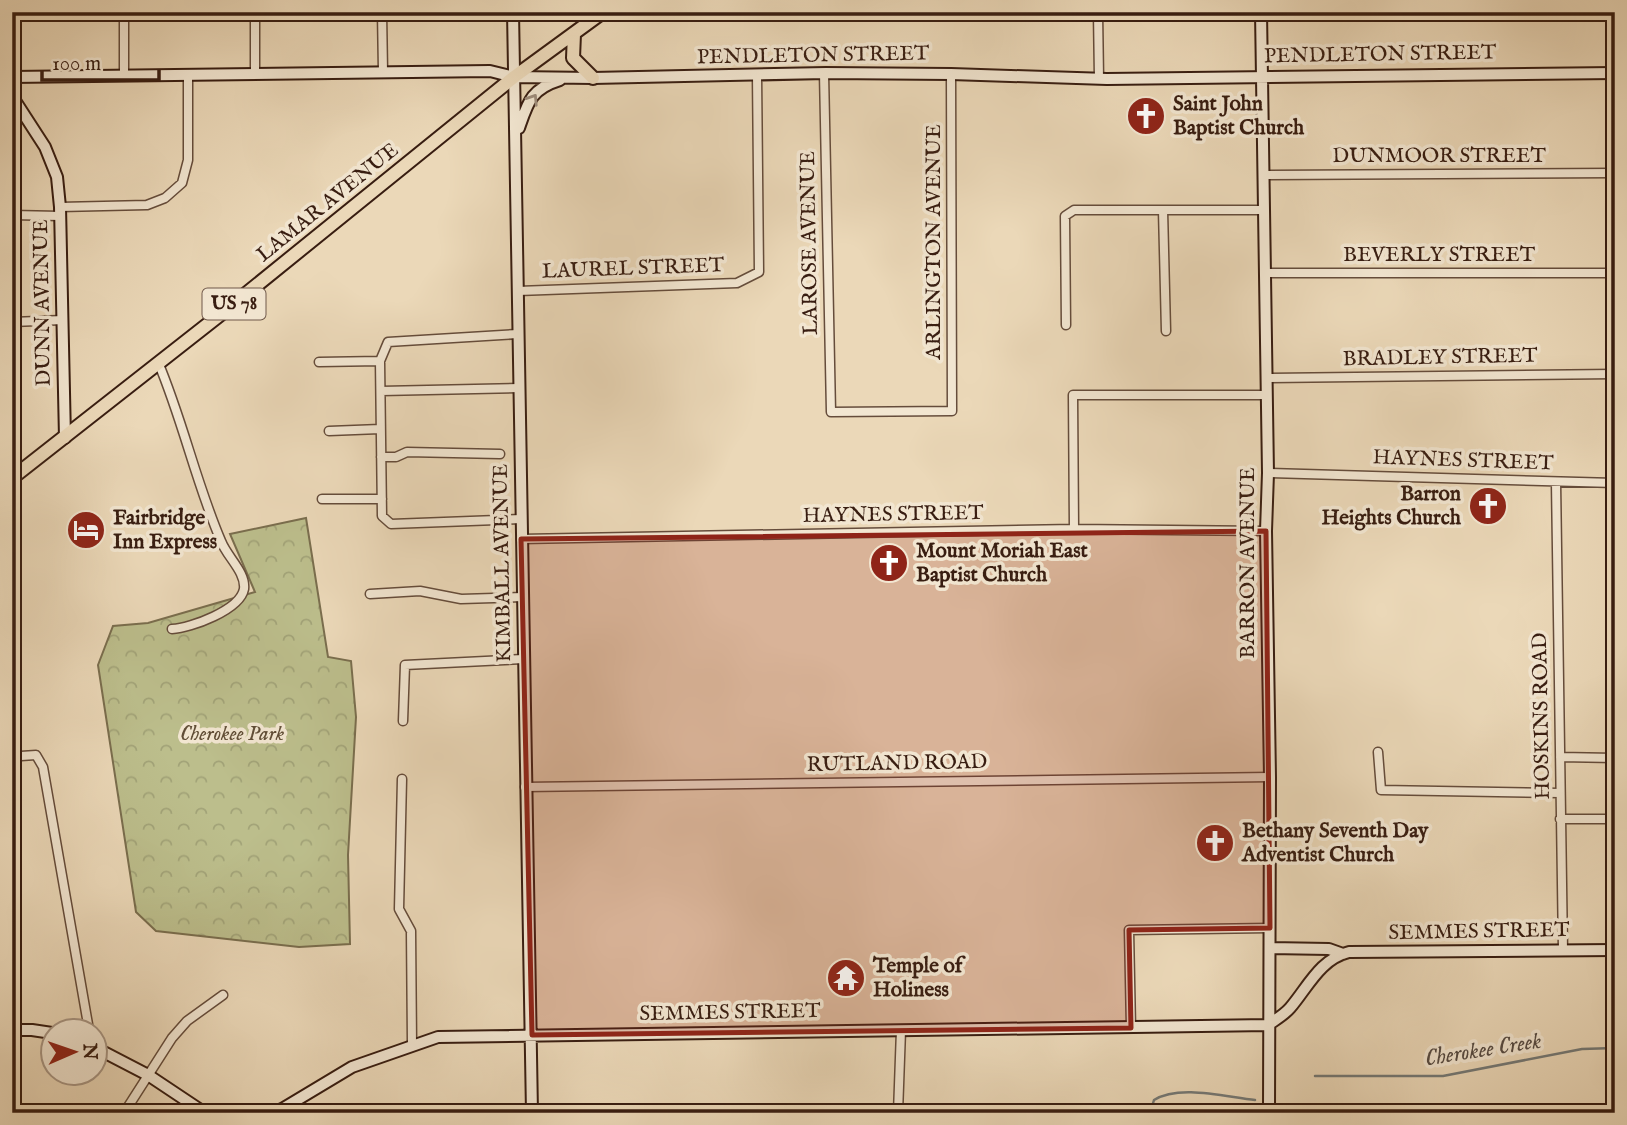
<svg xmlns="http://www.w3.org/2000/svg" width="1627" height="1125" font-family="'IM FELL English',serif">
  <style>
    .park { fill: url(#park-crowns); stroke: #7a6e4e; stroke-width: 2 }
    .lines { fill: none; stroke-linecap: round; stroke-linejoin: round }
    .stream { stroke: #747976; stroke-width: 2.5 }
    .street-casing { stroke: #654c3b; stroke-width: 11 }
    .secondary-casing { stroke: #381d11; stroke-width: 14 }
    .primary-casing { stroke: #381d11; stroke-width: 16 }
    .street { stroke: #f2e6d1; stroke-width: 8 }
    .secondary { stroke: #f2e6d1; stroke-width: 10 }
    .primary { stroke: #ebd8b8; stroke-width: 12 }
    .oneway { stroke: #9e8c7b }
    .marked { fill: #8f2418; fill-opacity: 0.2; stroke: #8f2418; stroke-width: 5; stroke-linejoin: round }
    .labels { text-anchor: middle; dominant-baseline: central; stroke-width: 7; stroke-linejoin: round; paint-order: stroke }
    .shield { fill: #f2e6d1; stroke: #70594b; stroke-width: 2 }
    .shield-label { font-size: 19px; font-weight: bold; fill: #381d11 }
    .street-label { font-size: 21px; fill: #381d11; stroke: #f2e6d1 }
    .poi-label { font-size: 21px; font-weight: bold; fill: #381d11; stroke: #f2e6d1; text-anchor: start }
    .park-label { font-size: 21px; font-style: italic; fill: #604d36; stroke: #f2e6d1 }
    .water-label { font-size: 23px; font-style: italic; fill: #564b43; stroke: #f2e6d1 }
  </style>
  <defs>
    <pattern id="park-crowns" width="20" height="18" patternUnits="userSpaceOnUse" patternTransform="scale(1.75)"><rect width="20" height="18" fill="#bcbe8c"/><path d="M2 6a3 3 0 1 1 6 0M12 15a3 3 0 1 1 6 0" fill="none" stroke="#a2a378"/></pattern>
  </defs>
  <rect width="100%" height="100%" fill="#ebd8b8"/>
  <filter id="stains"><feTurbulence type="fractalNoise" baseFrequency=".00286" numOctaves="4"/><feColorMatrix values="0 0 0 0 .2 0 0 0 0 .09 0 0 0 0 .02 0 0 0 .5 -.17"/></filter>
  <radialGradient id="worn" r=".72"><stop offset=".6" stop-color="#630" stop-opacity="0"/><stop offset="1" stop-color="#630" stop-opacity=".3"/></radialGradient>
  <path class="park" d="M306,518L328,657L351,661L356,717L348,855L350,944L299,947L156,931L136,912L98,665L113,626L148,623L255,592L230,534Z"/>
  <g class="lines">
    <path class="stream" d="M1315,1076H1443L1582,1049L1615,1048
      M1150,1113L1154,1100C1179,1084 1226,1097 1255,1100"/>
    <defs>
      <path id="street" d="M255,12V73
        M382,12L383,72
        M1098,12L1099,79
        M824,73L831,412L952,411L951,74
        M124,76V12
        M1263,175L1615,173
        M60,207L147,205L165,198L182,183L188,160V75
        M1163,210L1166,331
        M12,215L60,216
        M1264,273H1615
        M518,291L737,283L759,272L757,75
        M12,322L63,320
        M1066,325L1065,216L1074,210H1263
        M518,334L388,342L380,361L382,516L391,524L521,519
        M158,362C183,421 196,483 221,541C227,557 246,572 244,589C240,610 191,628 172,629
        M319,362L380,361
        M1266,378L1615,374
        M381,391L519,388
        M329,431L380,429
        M381,457H396L407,452L500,454
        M1268,473L1615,483
        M1556,482L1563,950
        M322,499H382
        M1074,529L1073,395H1266
        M521,539L1074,529L1266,531
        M370,594L420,591L461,599L522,597
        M403,721L405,665L523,659
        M1378,752L1381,790L1560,793
        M1560,757L1615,758
        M12,761L21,756L36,755L43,767L89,1030
        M402,779L399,909L411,931L412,1044
        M525,787L1270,777
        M1560,819H1615
        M1131,1028L1129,930L1270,928
        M124,1113L172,1038L187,1021L223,995
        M898,1113L901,1030"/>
      <path id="secondary" d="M513,12L532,1113
        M1261,12L1268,473L1266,531L1270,777L1269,1113
        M12,77L490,71L514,77L593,78L826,73L951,74L1107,79L1615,73
        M12,96L45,147L57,177L60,207L65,438
        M519,128C528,102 531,89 560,80
        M1270,948L1329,949L1343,954
        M12,1030H32L52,1033
        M94,1047L148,1075L205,1113
        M273,1113L282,1109L352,1067L438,1037L1268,1025C1275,1020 1284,1015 1290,1008C1308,987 1320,959 1349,952L1615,950"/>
      <path id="primary" d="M574,34L573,58L593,78
        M12,478L226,310L514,77L603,12"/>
    </defs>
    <use href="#street" class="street-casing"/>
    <use href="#secondary" class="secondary-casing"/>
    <use href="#primary" class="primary-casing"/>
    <use href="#street" class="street"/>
    <use href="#secondary" class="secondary"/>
    <use href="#primary" class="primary"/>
  </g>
  <defs><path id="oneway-chevron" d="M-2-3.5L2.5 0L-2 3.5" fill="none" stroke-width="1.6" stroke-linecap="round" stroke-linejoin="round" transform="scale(1.75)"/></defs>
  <use class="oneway" href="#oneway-chevron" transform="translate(533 99) rotate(-57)"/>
  <path class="marked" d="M1266,531L1270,928L1129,930L1131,1028L532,1035L521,539Z"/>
  <defs>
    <symbol id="church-disc" viewBox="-11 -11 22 22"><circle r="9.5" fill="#8f2418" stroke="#f2e6d1"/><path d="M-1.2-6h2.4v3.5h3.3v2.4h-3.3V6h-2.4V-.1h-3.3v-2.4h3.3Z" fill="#fff"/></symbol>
    <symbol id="hotel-disc" viewBox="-11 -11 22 22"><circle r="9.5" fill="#8f2418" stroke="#f2e6d1"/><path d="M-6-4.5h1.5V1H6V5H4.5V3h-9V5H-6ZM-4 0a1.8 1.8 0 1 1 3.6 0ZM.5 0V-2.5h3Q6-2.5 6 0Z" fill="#fff"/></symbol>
    <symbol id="temple-disc" viewBox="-11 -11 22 22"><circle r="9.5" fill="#8f2418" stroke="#f2e6d1"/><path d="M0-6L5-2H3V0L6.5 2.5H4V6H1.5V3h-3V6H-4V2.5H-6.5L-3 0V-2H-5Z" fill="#fff"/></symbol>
  </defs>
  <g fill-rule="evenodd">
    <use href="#church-disc" x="1124" y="94" width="44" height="44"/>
    <use href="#church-disc" x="1466" y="484" width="44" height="44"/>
    <use href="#hotel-disc" x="64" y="508" width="44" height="44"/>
    <use href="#church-disc" x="867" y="541" width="44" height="44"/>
    <use href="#church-disc" x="1193" y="821" width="44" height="44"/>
    <use href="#temple-disc" x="824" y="956" width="44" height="44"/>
  </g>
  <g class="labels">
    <rect class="shield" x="202.5" y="288.5" width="63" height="31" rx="5"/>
    <g class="shield-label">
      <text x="234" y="304">US 78</text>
    </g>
    <g class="street-label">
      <text transform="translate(1380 55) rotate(-1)">PENDLETON STREET</text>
      <text transform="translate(813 56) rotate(-1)">PENDLETON STREET</text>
      <text x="1439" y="156">DUNMOOR STREET</text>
      <text transform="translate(328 203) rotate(-39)">LAMAR AVENUE</text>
      <text transform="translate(934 242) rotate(-90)">ARLINGTON AVENUE</text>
      <text transform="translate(810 243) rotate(-91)">LAROSE AVENUE</text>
      <text x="1439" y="255">BEVERLY STREET</text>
      <text transform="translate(633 269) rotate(-2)">LAUREL STREET</text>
      <text transform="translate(43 303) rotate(-91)">DUNN AVENUE</text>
      <text transform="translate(1440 358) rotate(-1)">BRADLEY STREET</text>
      <text transform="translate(1463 461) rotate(2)">HAYNES STREET</text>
      <text transform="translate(893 515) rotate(-1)">HAYNES STREET</text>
      <text transform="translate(503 563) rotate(-91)">KIMBALL AVENUE</text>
      <text transform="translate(1248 563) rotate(-90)">BARRON AVENUE</text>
      <text transform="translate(1542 716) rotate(-91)">HOSKINS ROAD</text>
      <text transform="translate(897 764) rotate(-1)">RUTLAND ROAD</text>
      <text transform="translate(1479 932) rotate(-1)">SEMMES STREET</text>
      <text transform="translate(730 1013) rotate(-1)">SEMMES STREET</text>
    </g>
    <g class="poi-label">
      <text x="1173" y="104">Saint John<tspan x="1173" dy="24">Baptist Church</tspan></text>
      <text x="1461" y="494" text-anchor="end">Barron<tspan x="1461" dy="24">Heights Church</tspan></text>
      <text x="113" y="518">Fairbridge<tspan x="113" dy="24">Inn Express</tspan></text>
      <text x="916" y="551">Mount Moriah East<tspan x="916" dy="24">Baptist Church</tspan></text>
      <text x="1242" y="831">Bethany Seventh Day<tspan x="1242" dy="24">Adventist Church</tspan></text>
      <text x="873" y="966">Temple of<tspan x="873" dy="24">Holiness</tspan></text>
    </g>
    <g class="park-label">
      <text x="232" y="734">Cherokee Park</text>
    </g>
    <g class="water-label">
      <text transform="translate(1483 1050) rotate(-9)">Cherokee Creek</text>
    </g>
  </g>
  <rect width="1627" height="1125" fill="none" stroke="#ebd8b8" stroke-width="42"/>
  <rect x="14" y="14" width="1599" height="1097" fill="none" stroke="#381d11" stroke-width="3.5"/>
  <rect x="21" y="21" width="1585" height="1083" fill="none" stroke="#381d11" stroke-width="2"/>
  <g transform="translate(74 1052) rotate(88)"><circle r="33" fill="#f2e6d1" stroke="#a89684" stroke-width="2"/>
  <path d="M0-5L12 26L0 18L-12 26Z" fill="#8f2418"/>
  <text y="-10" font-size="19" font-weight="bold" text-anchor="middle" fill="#381d11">N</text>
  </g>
  <path d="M42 70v10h117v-10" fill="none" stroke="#381d11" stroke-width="3.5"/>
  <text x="52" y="70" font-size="21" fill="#381d11" stroke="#f2e6d1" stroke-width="5" paint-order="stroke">100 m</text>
  <rect width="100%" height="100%" filter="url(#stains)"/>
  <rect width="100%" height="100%" fill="url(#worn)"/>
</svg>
